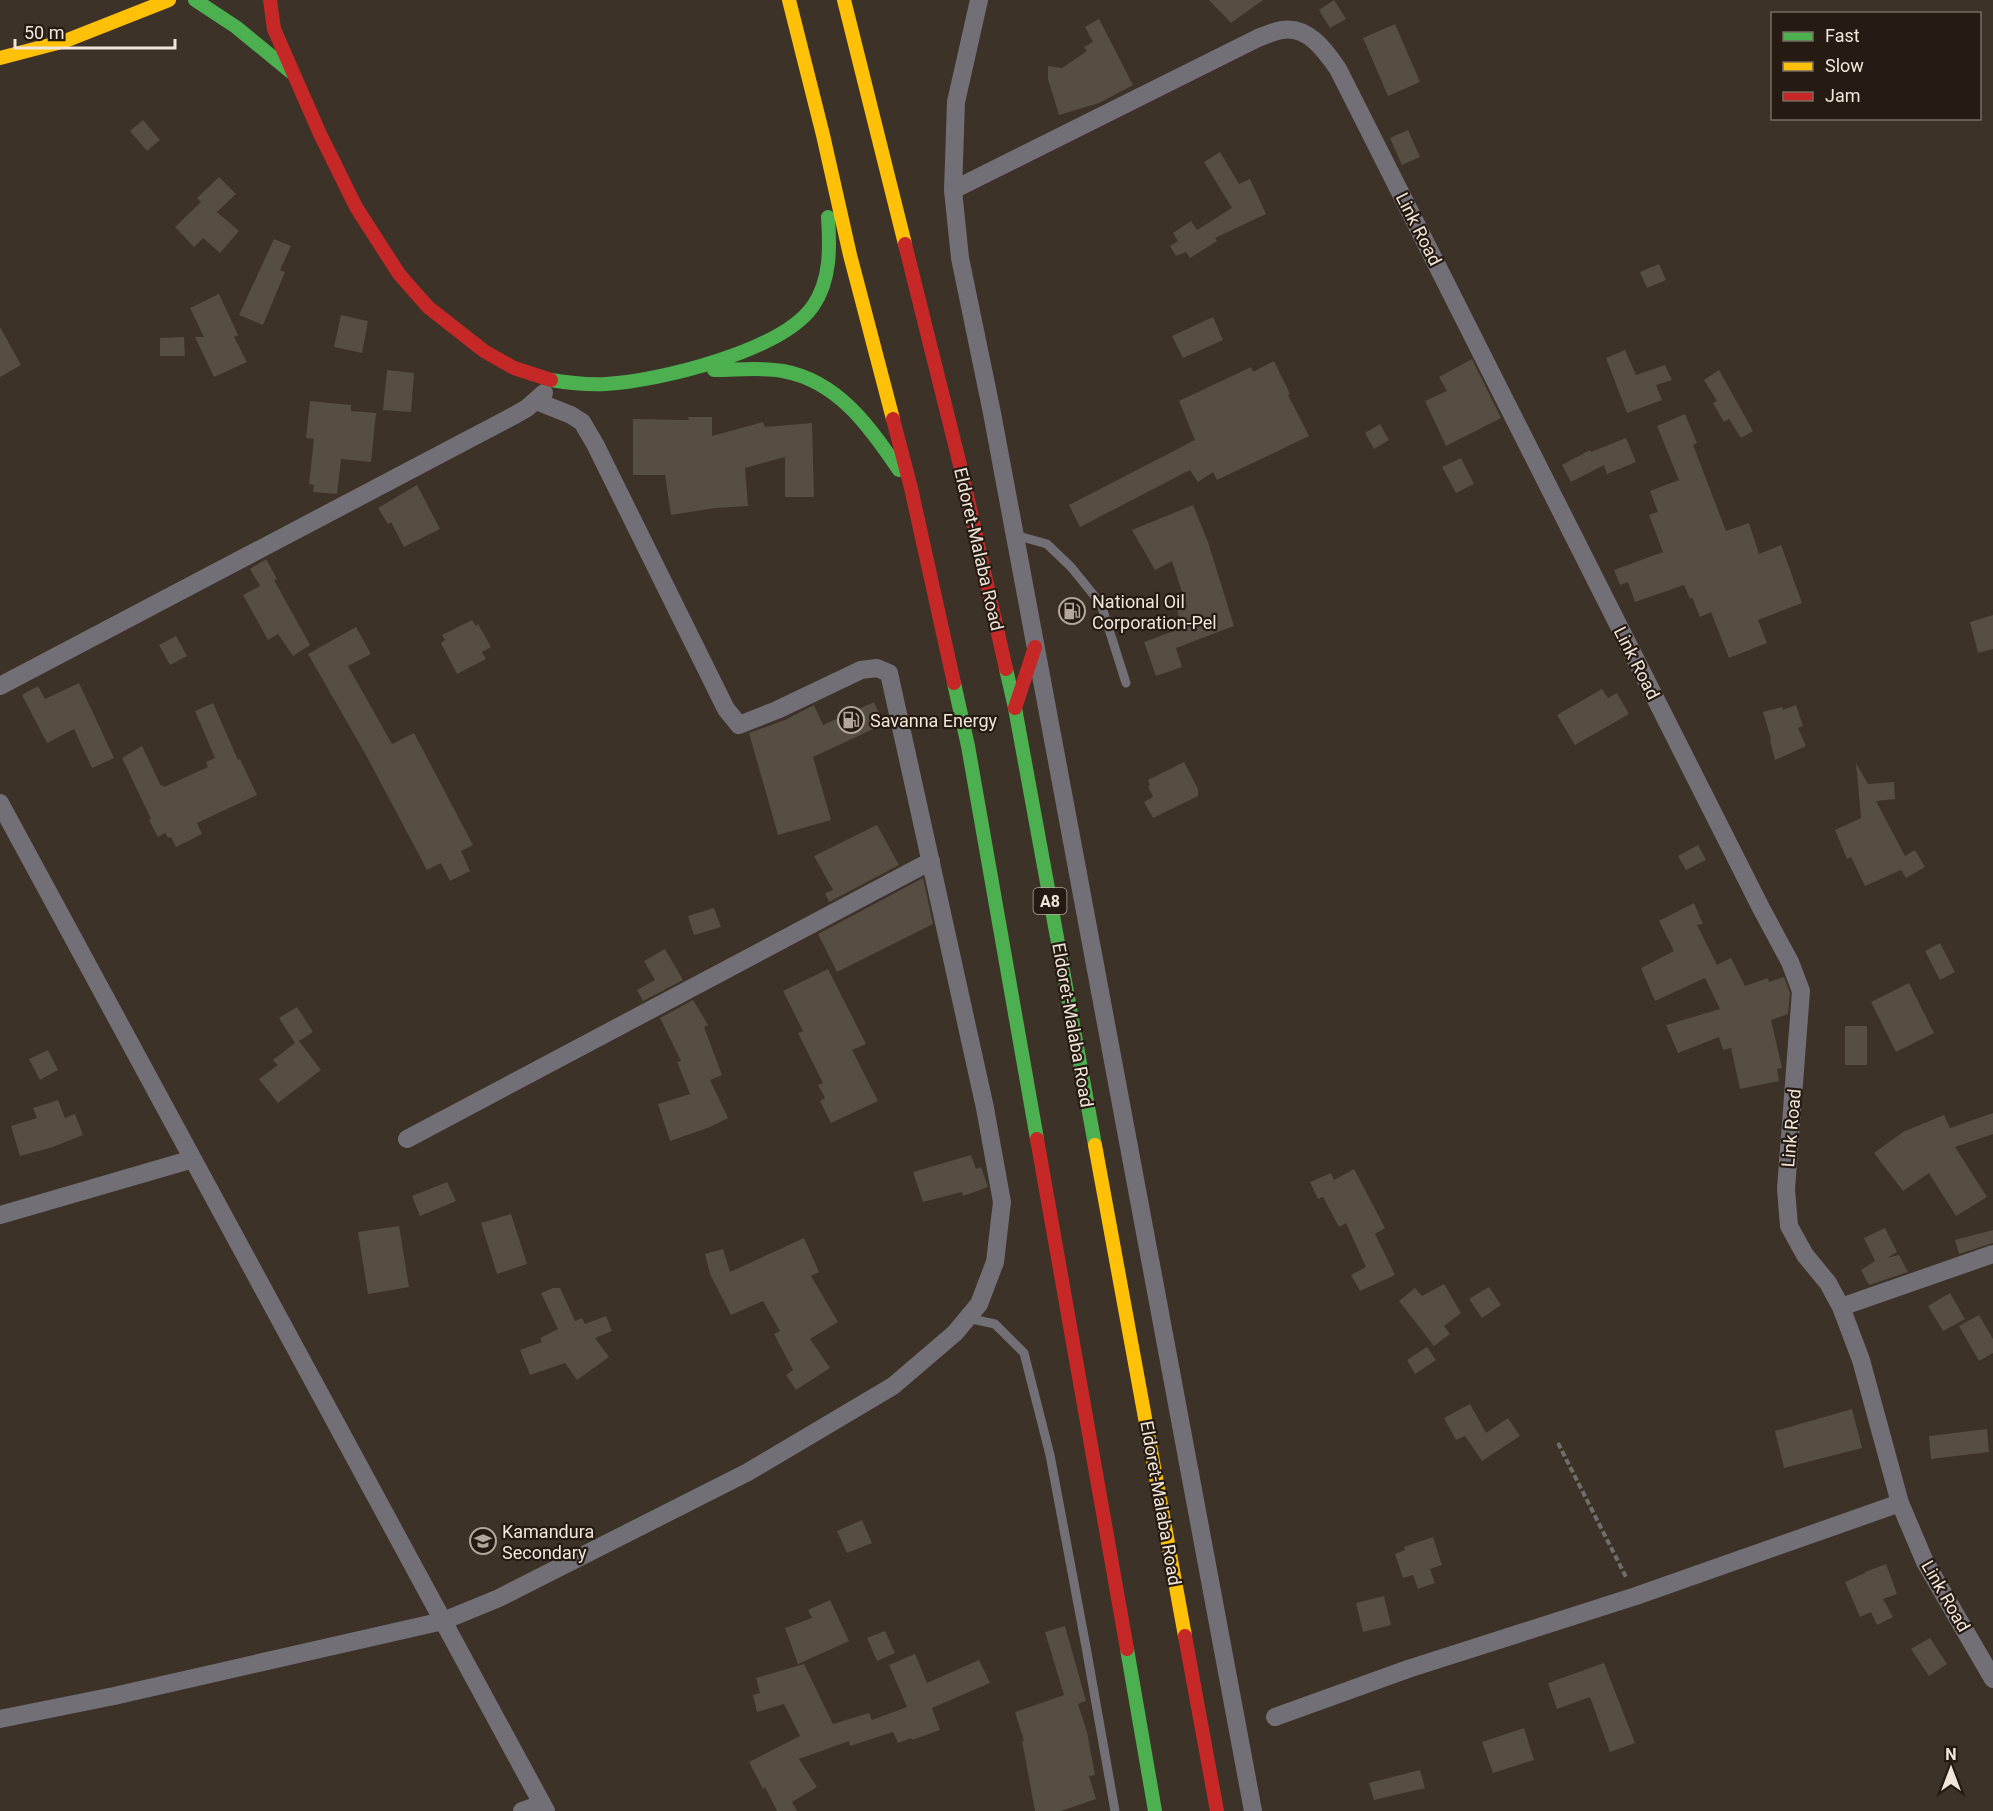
<svg xmlns="http://www.w3.org/2000/svg" width="1993" height="1811" font-family="Roboto,sans-serif">
  <style>
    .building { fill: #564d43 }
    .lines { fill: none; stroke-linecap: round; stroke-linejoin: round }
    .path { stroke: #726c6c; stroke-width: 4; stroke-dasharray: 6 3; stroke-linecap: butt }
    .lane { stroke: #736f77; stroke-width: 9 }
    .street { stroke: #736f77; stroke-width: 18 }
    .fast { stroke: #4caf50; stroke-width: 14 }
    .slow { stroke: #ffc107; stroke-width: 14 }
    .jam { stroke: #c62828; stroke-width: 14 }
    .labels { text-anchor: middle; dominant-baseline: central; stroke-width: 4.5; stroke-linejoin: round; paint-order: stroke }
    .shield { fill: #251b13; stroke: #b4a89e; stroke-width: 1.5 }
    .shield-label { font-size: 16px; font-weight: bold; fill: #f2e5d9 }
    .street-label { font-size: 18px; fill: #f2e5d9; stroke: #251b13 }
    .poi-label { font-size: 18px; fill: #f2e5d9; stroke: #251b13; text-anchor: start }
  </style>
  <rect width="100%" height="100%" fill="#3d3227"/>
  <path class="building" d="M1209,0H1263L1231,23Z
    M1334,0L1346,19L1330,28L1319,10Z
    M1099,19L1133,85L1099,103L1059,115L1048,79V66L1062,68L1087,51L1084,47L1093,42L1085,27Z
    M1395,24L1420,82L1388,96L1363,38Z
    M143,120L160,140L147,151L130,131Z
    M1408,130L1420,157L1402,165L1390,138Z
    M1220,152L1239,184L1250,179L1266,214L1215,238L1217,241L1190,258L1186,252L1176,256L1170,246L1178,241L1173,233L1191,221L1197,230L1232,208L1204,162Z
    M219,177L236,194L217,212L239,231L220,253L203,238L194,247L175,227L201,202L197,198Z
    M274,239L291,246L280,270L285,272L263,325L239,315Z
    M1659,264L1666,280L1647,288L1640,272Z
    M219,294L238,335L234,337L247,362L214,377L195,337H204L190,308Z
    M341,315L368,321L362,353L334,347Z
    M1213,317L1223,340L1183,358L1172,336Z
    M0,327L21,365L0,377Z
    M184,337L185,356H160V338Z
    M1625,350L1636,375L1665,365L1672,380L1656,385L1662,400L1627,413L1606,358Z
    M1472,359L1501,418L1446,446L1425,401L1447,391L1439,377Z
    M1274,361L1290,394L1288,395L1309,436L1217,480L1213,472L1198,482L1190,470L1080,527L1069,505L1195,440L1179,401L1251,367L1253,372Z
    M387,370L414,373L411,412L383,410Z
    M1719,370L1753,431L1741,438L1729,419L1724,422L1713,403L1717,401L1704,380Z
    M310,401L351,405V411L376,413L371,462L341,459L337,494L313,492L314,485L309,484L314,439L306,438Z
    M1685,414L1697,443L1693,445L1726,531L1749,523L1759,554L1781,545L1802,603L1758,620L1767,643L1729,658L1711,612L1700,617L1692,597L1690,599L1684,585L1635,602L1628,582L1620,585L1614,570L1663,552L1649,515L1658,512L1650,491L1679,480L1657,426Z
    M688,417H712V436L763,422L765,427L812,423L814,497H785V457L745,468L748,506L715,508L671,515L665,475H633V419L689,420Z
    M1380,424L1389,440L1374,449L1365,433Z
    M1626,438L1636,462L1607,474L1604,465L1571,482L1562,465L1590,450L1591,452Z
    M1461,458L1474,484L1456,493L1442,467Z
    M417,485L440,529L404,547L391,522L388,524L378,508Z
    M1193,505L1208,542L1234,626L1176,648L1182,667L1156,676L1144,642L1182,628L1177,610L1187,607L1172,561L1155,570L1132,530Z
    M266,559L277,579L274,580L310,645L293,656L278,634L268,640L243,595L260,586L250,569Z
    M1993,615V649L1978,653L1970,622Z
    M472,620L476,626L478,624L491,647L482,652L486,659L457,674L441,643L445,640L442,635Z
    M356,627L371,654L348,666L392,744L414,733L473,845L461,851L470,871L450,881L441,863L427,870L367,757L308,654Z
    M176,636L187,656L170,665L159,645Z
    M79,683L114,758L92,768L74,729L47,743L22,695L38,686L45,699Z
    M1602,689L1608,698L1617,693L1629,714L1575,745L1557,715Z
    M874,702L884,724L813,757L831,820L778,835L749,733L785,720L814,705L823,725Z
    M213,703L238,760L240,759L257,795L197,823L202,834L176,847L171,837L168,838L165,833L158,837L149,820L151,819L122,758L142,746L161,786L163,785L164,787L208,767L206,762L215,758L195,711Z
    M1796,705L1803,726L1798,728L1806,746L1775,760L1770,740L1771,739L1763,712L1782,707L1783,710Z
    M1184,762L1198,789V796L1153,818L1144,802L1153,797L1148,786L1150,785L1148,780Z
    M1856,763L1868,784L1894,782L1895,799L1876,801L1905,856L1915,850L1925,867L1906,878L1901,870L1865,886L1851,857L1847,859L1835,830L1861,818Z
    M877,825L899,865L829,902L825,893L833,890L814,856Z
    M1698,845L1706,860L1686,870L1678,856Z
    M923,878L933,924L837,972L818,934Z
    M1694,903L1703,924L1697,925L1717,965L1731,958L1745,986L1768,978L1769,982L1784,977L1790,993L1788,1014L1771,1020L1782,1068L1777,1069L1779,1081L1740,1089L1731,1048L1723,1050L1719,1037L1678,1053L1666,1025L1720,1009L1705,978L1655,1001L1641,968L1674,951L1659,921Z
    M714,908L721,927L694,935L688,916Z
    M1940,943L1955,972L1940,980L1925,951Z
    M665,949L683,980L643,1001L637,990L655,980L644,961Z
    M828,969L866,1044L852,1050L878,1101L831,1123L820,1101L825,1098L818,1085L823,1083L798,1033L803,1031L783,991Z
    M1909,983L1934,1033L1896,1052L1871,1002Z
    M693,1000L708,1025L704,1027L722,1075L710,1080L728,1118L710,1127L670,1141L658,1104L690,1094L677,1062L681,1061L660,1018Z
    M297,1007L313,1032L299,1041L321,1070L278,1103L259,1079L278,1065L273,1060L295,1043L279,1018Z
    M1845,1026H1867V1065H1845Z
    M48,1050L58,1070L40,1080L29,1059Z
    M58,1100L65,1118L75,1114L83,1135L53,1147L20,1156L11,1126L37,1118L33,1108Z
    M1993,1113V1134L1955,1147L1987,1197L1956,1216L1929,1173L1903,1191L1874,1153L1903,1132L1944,1115L1950,1128Z
    M971,1155L976,1169L981,1167L988,1187L963,1196L962,1192L923,1202L913,1172Z
    M1354,1169L1385,1228L1375,1234L1395,1275L1360,1291L1351,1275L1366,1267L1346,1223L1339,1227L1323,1197L1318,1199L1310,1182L1331,1173L1334,1180Z
    M447,1182L456,1201L420,1216L412,1196Z
    M511,1214L527,1264L497,1274L481,1223Z
    M399,1226L409,1287L368,1294L358,1232Z
    M1885,1228L1897,1252L1887,1258L1899,1255L1908,1272L1869,1285L1861,1270L1875,1261L1864,1238Z
    M1993,1230V1243L1959,1254L1955,1240Z
    M804,1238L819,1272L811,1276L838,1322L810,1339L830,1368L796,1390L786,1375L793,1370L774,1334L780,1331L763,1301L731,1315L710,1274L705,1254L723,1249L730,1272Z
    M1444,1284L1461,1313L1444,1326L1450,1334L1434,1346L1399,1301L1415,1288L1422,1296Z
    M1489,1287L1501,1305L1482,1318L1469,1299Z
    M553,1288H560L575,1321L582,1318L585,1324L606,1316L612,1331L595,1338L609,1357L577,1380L565,1363L530,1375L520,1350L542,1342L540,1338L558,1329L541,1293Z
    M1950,1293L1965,1319L1943,1331L1928,1306Z
    M1979,1315L1993,1339V1353L1979,1361L1959,1326Z
    M1427,1347L1436,1360L1415,1374L1407,1360Z
    M1470,1404L1486,1433L1508,1418L1520,1436L1482,1461L1465,1436L1456,1440L1444,1418Z
    M1852,1409L1862,1448L1784,1468L1775,1431Z
    M1987,1429L1989,1452L1931,1459L1929,1436Z
    M862,1520L872,1543L847,1553L837,1531Z
    M1433,1537L1442,1565L1430,1569L1435,1583L1418,1589L1413,1575L1403,1578L1395,1554L1405,1550L1404,1547Z
    M1886,1564L1897,1594L1883,1599L1893,1617L1877,1625L1871,1612L1860,1617L1845,1582L1865,1573V1572Z
    M1384,1596L1391,1625L1363,1632L1356,1603Z
    M830,1600L849,1641L798,1664L785,1628L812,1618L808,1610Z
    M1065,1626L1086,1701L1078,1704L1087,1732L1095,1775L1089,1776L1096,1799L1061,1811H1035L1022,1741H1024L1015,1712L1064,1695L1045,1632Z
    M885,1631L895,1653L877,1661L867,1638Z
    M1930,1638L1947,1664L1929,1676L1911,1649Z
    M915,1654L927,1683L979,1660L990,1683L932,1708L940,1730L912,1740L911,1738L898,1743L893,1732L850,1746L849,1741L799,1759L817,1787L792,1802L797,1811H777L765,1787L763,1789L749,1762L800,1736L784,1704L757,1712L753,1695L760,1693L756,1678L804,1664L833,1724L869,1713L872,1720L907,1707L889,1665Z
    M1604,1663L1635,1743L1610,1752L1590,1697L1557,1709L1548,1683Z
    M1524,1728L1534,1760L1493,1773L1482,1742Z
    M1420,1770L1425,1788L1374,1800L1369,1783Z"/>
  <g class="lines">
    <path class="path" d="M1558,1443L1627,1579"/>
    <path class="lane" d="M1015,535L1047,544L1071,567L1101,604L1126,683
      M967,1318L995,1324L1024,1353L1050,1455L1086,1647L1115,1811"/>
    <path class="street" d="M979,0L956,102L953,190L960,258L992,413L1253,1811
      M953,190L1258,38C1266,35 1274,31 1282,30C1308,26 1325,50 1338,69L1761,908L1790,962L1801,991L1786,1189L1789,1226L1805,1255L1828,1283L1841,1307L1861,1360L1900,1503L1925,1562L1993,1679
      M0,686L515,415L527,408L544,393
      M0,803L546,1811
      M407,1139L931,861
      M0,1215L193,1159
      M1841,1307L1993,1254
      M1275,1717L1408,1669L1636,1596L1900,1503
      M0,1719L114,1696L443,1621L499,1598L748,1472L893,1386L955,1333L979,1304L995,1262L1002,1202L985,1108L889,673L877,668L861,670L777,710L739,725L726,709L595,444L582,422L571,415L536,401
      M522,1811L542,1804"/>
    <path class="fast" d="M195,0L236,27L291,72
      M714,370C737,370 761,367 783,371C838,381 870,427 899,470
      M551,380C569,383 588,385 606,384C659,381 782,351 813,306C831,280 830,247 828,217
      M1006,669L1015,708L1095,1145
      M954,683L968,746L1037,1139
      M1127,1649L1155,1811"/>
    <path class="slow" d="M789,0L823,135L850,255L893,419
      M844,0L905,244
      M0,58L65,41L169,0
      M1095,1145L1185,1636"/>
    <path class="jam" d="M270,0L274,29L320,134L356,207L399,274L428,307L484,351L514,368L551,380
      M905,244L962,473L1006,669
      M893,419L911,488L954,683
      M1015,708L1035,647
      M1037,1139L1127,1649
      M1185,1636L1217,1811"/>
  </g>
  <defs>
    <symbol id="fuel-ring" viewBox="-11 -11 22 22"><circle r="9.5" fill="#251b13" stroke="#b3a69b" stroke-width="1.5"/><path d="M-5.5-6h7V0h2V4h1.3V-2.5L3-4.5l.8-.8L6-3V5H2.5V1h-1V6h-7ZM-4.2-4.7v3.2H.2V-4.7Z" fill="#b3a69b"/></symbol>
    <symbol id="school-ring" viewBox="-11 -11 22 22"><circle r="9.5" fill="#251b13" stroke="#b3a69b" stroke-width="1.5"/><path d="M0-5L7-2L0 1L-7-2ZM-4 1L0 2.5L4 1V4Q0 6-4 4Z" fill="#b3a69b"/></symbol>
  </defs>
  <g fill-rule="evenodd">
    <use href="#fuel-ring" x="1057" y="596" width="30" height="30"/>
    <use href="#fuel-ring" x="836" y="705" width="30" height="30"/>
    <use href="#school-ring" x="468" y="1526" width="30" height="30"/>
  </g>
  <g class="labels">
    <rect class="shield" x="1033.5" y="888" width="33" height="26" rx="4.5"/>
    <g class="shield-label">
      <text x="1050" y="901">A8</text>
    </g>
    <g class="street-label">
      <text transform="translate(1419 229) rotate(63)">Link Road</text>
      <text transform="translate(979 549) rotate(77)">Eldoret-Malaba Road</text>
      <text transform="translate(1637 663) rotate(63)">Link Road</text>
      <text transform="translate(1073 1025) rotate(80)">Eldoret-Malaba Road</text>
      <text transform="translate(1791 1128) rotate(-85)">Link Road</text>
      <text transform="translate(1161 1503) rotate(80)">Eldoret-Malaba Road</text>
      <text transform="translate(1946 1596) rotate(60)">Link Road</text>
    </g>
    <g class="poi-label">
      <text x="1092" y="601">National Oil<tspan x="1092" dy="21">Corporation-Pel</tspan></text>
      <text x="870" y="720">Savanna Energy</text>
      <text x="502" y="1531">Kamandura<tspan x="502" dy="21">Secondary</tspan></text>
    </g>
  </g>
  <rect x="1771" y="12" width="210" height="108" fill="#251b13" stroke="#776c62" stroke-width="1.5"/>
  <rect x="1783" y="32" width="30" height="9" fill="#4caf50" stroke="#776c62" stroke-width="1.5"/>
  <text x="1825" y="42" font-size="18" fill="#f2e5d9">Fast</text>
  <rect x="1783" y="62" width="30" height="9" fill="#ffc107" stroke="#776c62" stroke-width="1.5"/>
  <text x="1825" y="72" font-size="18" fill="#f2e5d9">Slow</text>
  <rect x="1783" y="92" width="30" height="9" fill="#c62828" stroke="#776c62" stroke-width="1.5"/>
  <text x="1825" y="102" font-size="18" fill="#f2e5d9">Jam</text>
  <g transform="translate(1951 1769)" stroke="#251b13" stroke-width="4.5" paint-order="stroke">
  <path d="M0-4.5L10 22L0 15L-10 22Z" fill="#f2e5d9"/>
  <text y="-9" font-size="16" font-weight="bold" text-anchor="middle" fill="#f2e5d9">N</text>
  </g>
  <path d="M15 39v9h160v-9" fill="none" stroke="#f2e5d9" stroke-width="3"/>
  <text x="24" y="39" font-size="18" fill="#f2e5d9" stroke="#251b13" stroke-width="4.5" paint-order="stroke">50 m</text>
</svg>
